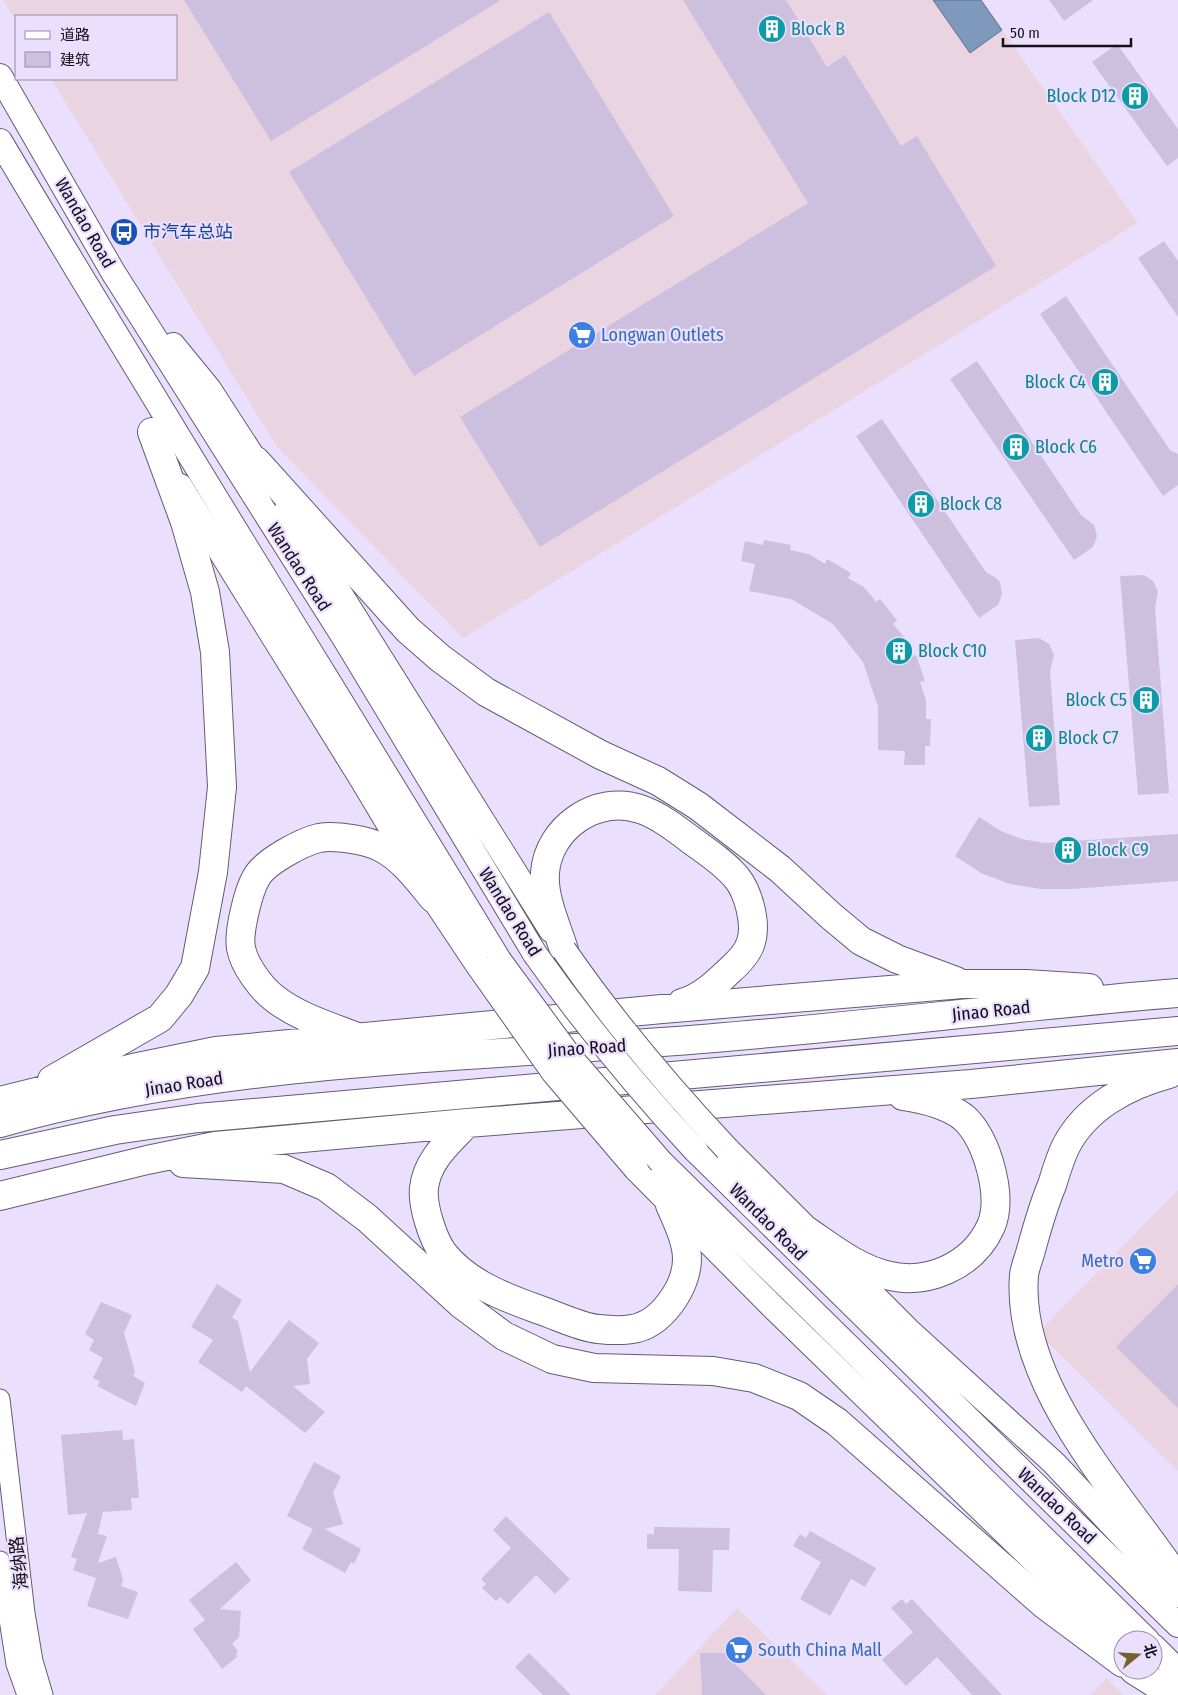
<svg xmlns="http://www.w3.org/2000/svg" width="1178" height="1695" font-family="'Fira Sans Condensed','Noto Sans SC',sans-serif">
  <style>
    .commercial { fill: #ebd4e1 }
    .water { fill: #7e99bc; stroke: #5e708b }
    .building { fill: #ccc0de }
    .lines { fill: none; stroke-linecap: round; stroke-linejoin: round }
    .minor-casing { stroke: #665b75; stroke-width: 21 }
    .major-casing { stroke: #665b75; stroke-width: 26 }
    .highway-casing { stroke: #665b75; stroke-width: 30 }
    .minor { stroke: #fff; stroke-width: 19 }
    .major { stroke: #fff; stroke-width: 24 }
    .highway { stroke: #fff; stroke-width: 28 }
    .major-bridge-casing { stroke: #665b75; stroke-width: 26; stroke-linecap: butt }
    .major-bridge { stroke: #fff; stroke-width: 24 }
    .labels { text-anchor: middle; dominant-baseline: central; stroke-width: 4.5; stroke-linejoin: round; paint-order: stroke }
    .culture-label { font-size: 18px; fill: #0d838f; stroke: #ebdffe; text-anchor: start }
    .street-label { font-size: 18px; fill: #14101a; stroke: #ebdffe }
    .transit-label { font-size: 18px; fill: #164399; stroke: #ebdffe; text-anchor: start }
    .shop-label { font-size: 18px; fill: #366cbe; stroke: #ebdffe; text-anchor: start }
  </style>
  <rect width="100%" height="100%" fill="#ebdffe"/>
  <path class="commercial" d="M3,0H933L970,52L1002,30L1138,223L463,638L277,447L51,79H176V16H16V21Z
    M1178,1190V1471L1038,1333Z
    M737,1608L827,1695H655Z
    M1107,1678L1123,1695H1090Z"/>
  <path class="water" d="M933,0H981L1002,30L970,53Z"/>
  <path class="building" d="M184,0H501L271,141Z
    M683,0H786L827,67L845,55L901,146L917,136L996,266L540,547L460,417L808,203Z
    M1049,0H1093L1064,21Z
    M549,12L674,216L414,376L289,172Z
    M1117,44L1178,129V158L1167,166L1092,62Z
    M1164,241L1178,261V317L1138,258Z
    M1066,296L1170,450L1178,454V485L1163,496L1040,314Z
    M977,361L1081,515L1094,525L1097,536L1093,547L1074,560L950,379Z
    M882,419L986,572L996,578L1000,582L1002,594L998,605L979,618L856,436Z
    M764,540L791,545L790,550L809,554L825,564L827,559L851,573L848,578L864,587L876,602L880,599L897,620L893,624L905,638L911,656L916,655L925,681L920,682L926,700V719H931L930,746H925V765H904L905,751L878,750V707L863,662L833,624L791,599L749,591L755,564L741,561L745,541L763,545Z
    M1144,575L1153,581L1158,591L1155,608L1169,793L1138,795L1120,576Z
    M1039,638L1049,644L1054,655L1050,671L1060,805L1029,807L1015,640Z
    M979,817L1001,831L1022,839L1044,843L1178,834V881L1072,889H1041L1010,884L981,873L955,856Z
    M217,1284L242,1300L232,1318L238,1321L250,1372L289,1320L319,1343L307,1359L310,1384L293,1386L325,1412L305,1433L246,1386L242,1392L198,1362L213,1340L191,1327Z
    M1178,1284V1408L1116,1347Z
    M101,1302L132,1315L124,1333L135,1372L133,1376L145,1383L136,1406L97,1386L100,1382L93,1378L103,1358L89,1350L94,1340L85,1334Z
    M122,1430L123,1440L134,1439L139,1498H131L132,1510L103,1512L98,1534L107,1536L98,1563L116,1557L123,1579L121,1586L138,1592L128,1619L87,1606L96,1578L73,1570L77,1559L71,1557L87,1513L68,1515L61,1435Z
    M314,1462L341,1476L333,1493L343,1524L325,1529L361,1549L354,1564L351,1562L345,1573L302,1549L313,1529L287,1516Z
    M506,1516L570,1579L555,1594L536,1575L508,1604L500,1597L496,1601L482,1588L486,1584L481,1579L511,1548L493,1530Z
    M654,1527L730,1528L729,1550H713L712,1592L678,1591L679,1549H647V1534H654Z
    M810,1531L876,1568L865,1587L851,1579L830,1616L800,1599L821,1562L793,1546L800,1534L806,1538Z
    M236,1562L251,1580L220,1609L241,1611L239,1637L232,1644L238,1651L236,1654L237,1657L222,1669L193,1629L205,1620L189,1600Z
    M902,1599L906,1604L912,1599L1002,1695H972L937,1657L906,1686L882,1660L913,1632L891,1608Z
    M529,1653L571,1695H543L515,1667Z
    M700,1653H724L766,1695H702Z"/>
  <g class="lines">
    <defs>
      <path id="minor" d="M0,1399L25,1613L33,1661L43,1695
        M0,1561L16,1664L27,1695"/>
      <path id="major" d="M0,76L113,272L345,639L535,954
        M0,141C163,416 333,687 499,960
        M173,345L209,389L266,477
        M180,486L361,778L433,898L477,964
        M287,509L551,930
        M727,1149L908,1330L1054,1463L1178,1595
        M696,1151L1178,1625
        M661,1162L1147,1640
        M636,1169L773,1307L1123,1647
        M1153,1646L1178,1671"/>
      <path id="highway" d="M256,461L408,630L440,658L486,692L601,755L658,781L698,806L780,869L831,916L861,941L897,959L956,981
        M564,950C557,927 543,898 545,873C548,828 597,794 640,809C659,815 679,831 695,843C709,853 724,863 736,877C748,891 757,923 751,942C748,953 737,964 729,971C715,984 701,998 682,1003
        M357,1037C329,1026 298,1017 274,998C261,988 244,965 241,948C238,933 248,892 256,878C264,862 302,842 319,838C335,835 368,840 382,848C403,859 418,880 433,898
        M1169,1074C1128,1085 1086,1107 1066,1146C1060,1158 1056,1172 1052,1185C1043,1206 1037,1228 1031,1250C1029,1258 1025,1267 1024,1275C1015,1386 1121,1494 1178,1580
        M52,1080L160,1018L179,995L195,968L213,872L222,787L215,652L205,592L185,522L152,432
        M0,1101L133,1068L216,1051L662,1009L962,984H1026L1089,988
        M0,1123C215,1062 440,1059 662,1042C834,1030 1006,1007 1178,993
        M467,1123C449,1142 427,1160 424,1188C422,1206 433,1239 443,1253C466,1283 506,1298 540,1310C558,1316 579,1327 598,1329C608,1330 622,1331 632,1329C661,1325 687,1287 687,1259C687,1241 677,1221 670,1205
        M0,1155L115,1130L198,1118L1178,1031
        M183,1163L284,1169L326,1187L367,1218L461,1304L504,1336L552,1359L594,1368L713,1371L754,1378L799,1396L837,1422L1045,1605L1123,1663
        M0,1196L147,1160L215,1146L467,1123L971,1084L1178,1063
        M807,1231C832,1248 857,1268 886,1275C927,1286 973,1266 991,1226C999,1207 995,1182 989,1162C984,1146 977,1129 963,1117C946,1104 923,1099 903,1096
        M1134,1670L1172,1694"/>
    </defs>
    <use href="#minor" class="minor-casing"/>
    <use href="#major" class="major-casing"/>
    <use href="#highway" class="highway-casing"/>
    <use href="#minor" class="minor"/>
    <use href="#major" class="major"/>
    <use href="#highway" class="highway"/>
    <defs>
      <path id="major-bridge" d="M564,950C613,1021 668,1086 727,1149
        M535,954C584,1023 638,1089 696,1151
        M499,960L571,1058L661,1162
        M477,964L554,1073L636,1169"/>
    </defs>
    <use href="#major-bridge" class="major-bridge-casing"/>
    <use href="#major-bridge" class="major-bridge"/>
  </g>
  <defs>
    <symbol id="building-disc" viewBox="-11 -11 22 22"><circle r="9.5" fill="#0f9aa8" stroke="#ebdffe"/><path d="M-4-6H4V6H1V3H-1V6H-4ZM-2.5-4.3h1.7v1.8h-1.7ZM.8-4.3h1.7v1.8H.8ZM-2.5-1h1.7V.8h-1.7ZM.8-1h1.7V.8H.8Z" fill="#fff"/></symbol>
    <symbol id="bus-disc" viewBox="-11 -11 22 22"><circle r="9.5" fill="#1a4fb4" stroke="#ebdffe"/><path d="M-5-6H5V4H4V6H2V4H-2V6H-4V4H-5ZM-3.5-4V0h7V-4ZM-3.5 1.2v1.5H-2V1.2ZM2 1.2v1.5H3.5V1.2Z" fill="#fff"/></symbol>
    <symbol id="supermarket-disc" viewBox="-11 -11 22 22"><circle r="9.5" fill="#3f7fe0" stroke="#ebdffe"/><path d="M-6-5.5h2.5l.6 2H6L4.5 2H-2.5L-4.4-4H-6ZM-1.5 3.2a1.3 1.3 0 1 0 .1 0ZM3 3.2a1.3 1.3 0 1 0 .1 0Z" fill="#fff"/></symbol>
  </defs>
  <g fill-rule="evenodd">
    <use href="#building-disc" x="756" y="13" width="32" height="32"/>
    <use href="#building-disc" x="1119" y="80" width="32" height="32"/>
    <use href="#bus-disc" x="108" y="216" width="32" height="32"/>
    <use href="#supermarket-disc" x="566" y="319" width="32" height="32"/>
    <use href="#building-disc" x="1089" y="366" width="32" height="32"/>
    <use href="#building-disc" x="1000" y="431" width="32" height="32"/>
    <use href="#building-disc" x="905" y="488" width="32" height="32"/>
    <use href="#building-disc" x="883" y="635" width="32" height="32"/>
    <use href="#building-disc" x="1130" y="684" width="32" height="32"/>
    <use href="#building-disc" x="1023" y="722" width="32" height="32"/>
    <use href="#building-disc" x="1052" y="834" width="32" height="32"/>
    <use href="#supermarket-disc" x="1127" y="1245" width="32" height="32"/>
    <use href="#supermarket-disc" x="723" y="1634" width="32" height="32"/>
  </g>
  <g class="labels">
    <g class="culture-label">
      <text x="791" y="29">Block B</text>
      <text x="1116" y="96" text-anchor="end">Block D12</text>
      <text x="1086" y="382" text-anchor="end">Block C4</text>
      <text x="1035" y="447">Block C6</text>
      <text x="940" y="504">Block C8</text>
      <text x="918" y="651">Block C10</text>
      <text x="1127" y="700" text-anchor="end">Block C5</text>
      <text x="1058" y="738">Block C7</text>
      <text x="1087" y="850">Block C9</text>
    </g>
    <g class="street-label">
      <text transform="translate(85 223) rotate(60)">Wandao Road</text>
      <text transform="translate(299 567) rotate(57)">Wandao Road</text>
      <text transform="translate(510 912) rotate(58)">Wandao Road</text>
      <text transform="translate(991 1011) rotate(-6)">Jinao Road</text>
      <text transform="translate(587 1048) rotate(-4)">Jinao Road</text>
      <text transform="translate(184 1084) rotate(-9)">Jinao Road</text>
      <text transform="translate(768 1222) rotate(45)">Wandao Road</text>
      <text transform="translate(1057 1506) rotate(44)">Wandao Road</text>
      <text transform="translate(19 1563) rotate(-96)">海纳路</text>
    </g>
    <g class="transit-label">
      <text x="143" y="232">市汽车总站</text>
    </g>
    <g class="shop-label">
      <text x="601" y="335">Longwan Outlets</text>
      <text x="1124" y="1261" text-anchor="end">Metro</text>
      <text x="758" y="1650">South China Mall</text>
    </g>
  </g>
  <rect x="15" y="15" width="162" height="65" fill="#ebdffe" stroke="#958ca3"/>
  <rect x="25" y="31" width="25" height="8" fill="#ffffff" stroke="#958ca3"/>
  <text x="60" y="40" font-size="15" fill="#14101a">道路</text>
  <rect x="25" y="52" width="25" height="15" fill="#ccc0de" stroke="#958ca3"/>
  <text x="60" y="65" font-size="15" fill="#14101a">建筑</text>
  <g transform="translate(1138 1655) rotate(72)"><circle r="24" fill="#ebdffe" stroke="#958ca3"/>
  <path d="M0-4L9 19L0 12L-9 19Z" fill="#74612f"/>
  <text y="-8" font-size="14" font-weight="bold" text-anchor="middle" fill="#14101a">北</text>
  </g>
  <path d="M1003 38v8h128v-8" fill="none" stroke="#14101a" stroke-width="2.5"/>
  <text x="1010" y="38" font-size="15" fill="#14101a" stroke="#ebdffe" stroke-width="4" paint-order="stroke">50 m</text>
</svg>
